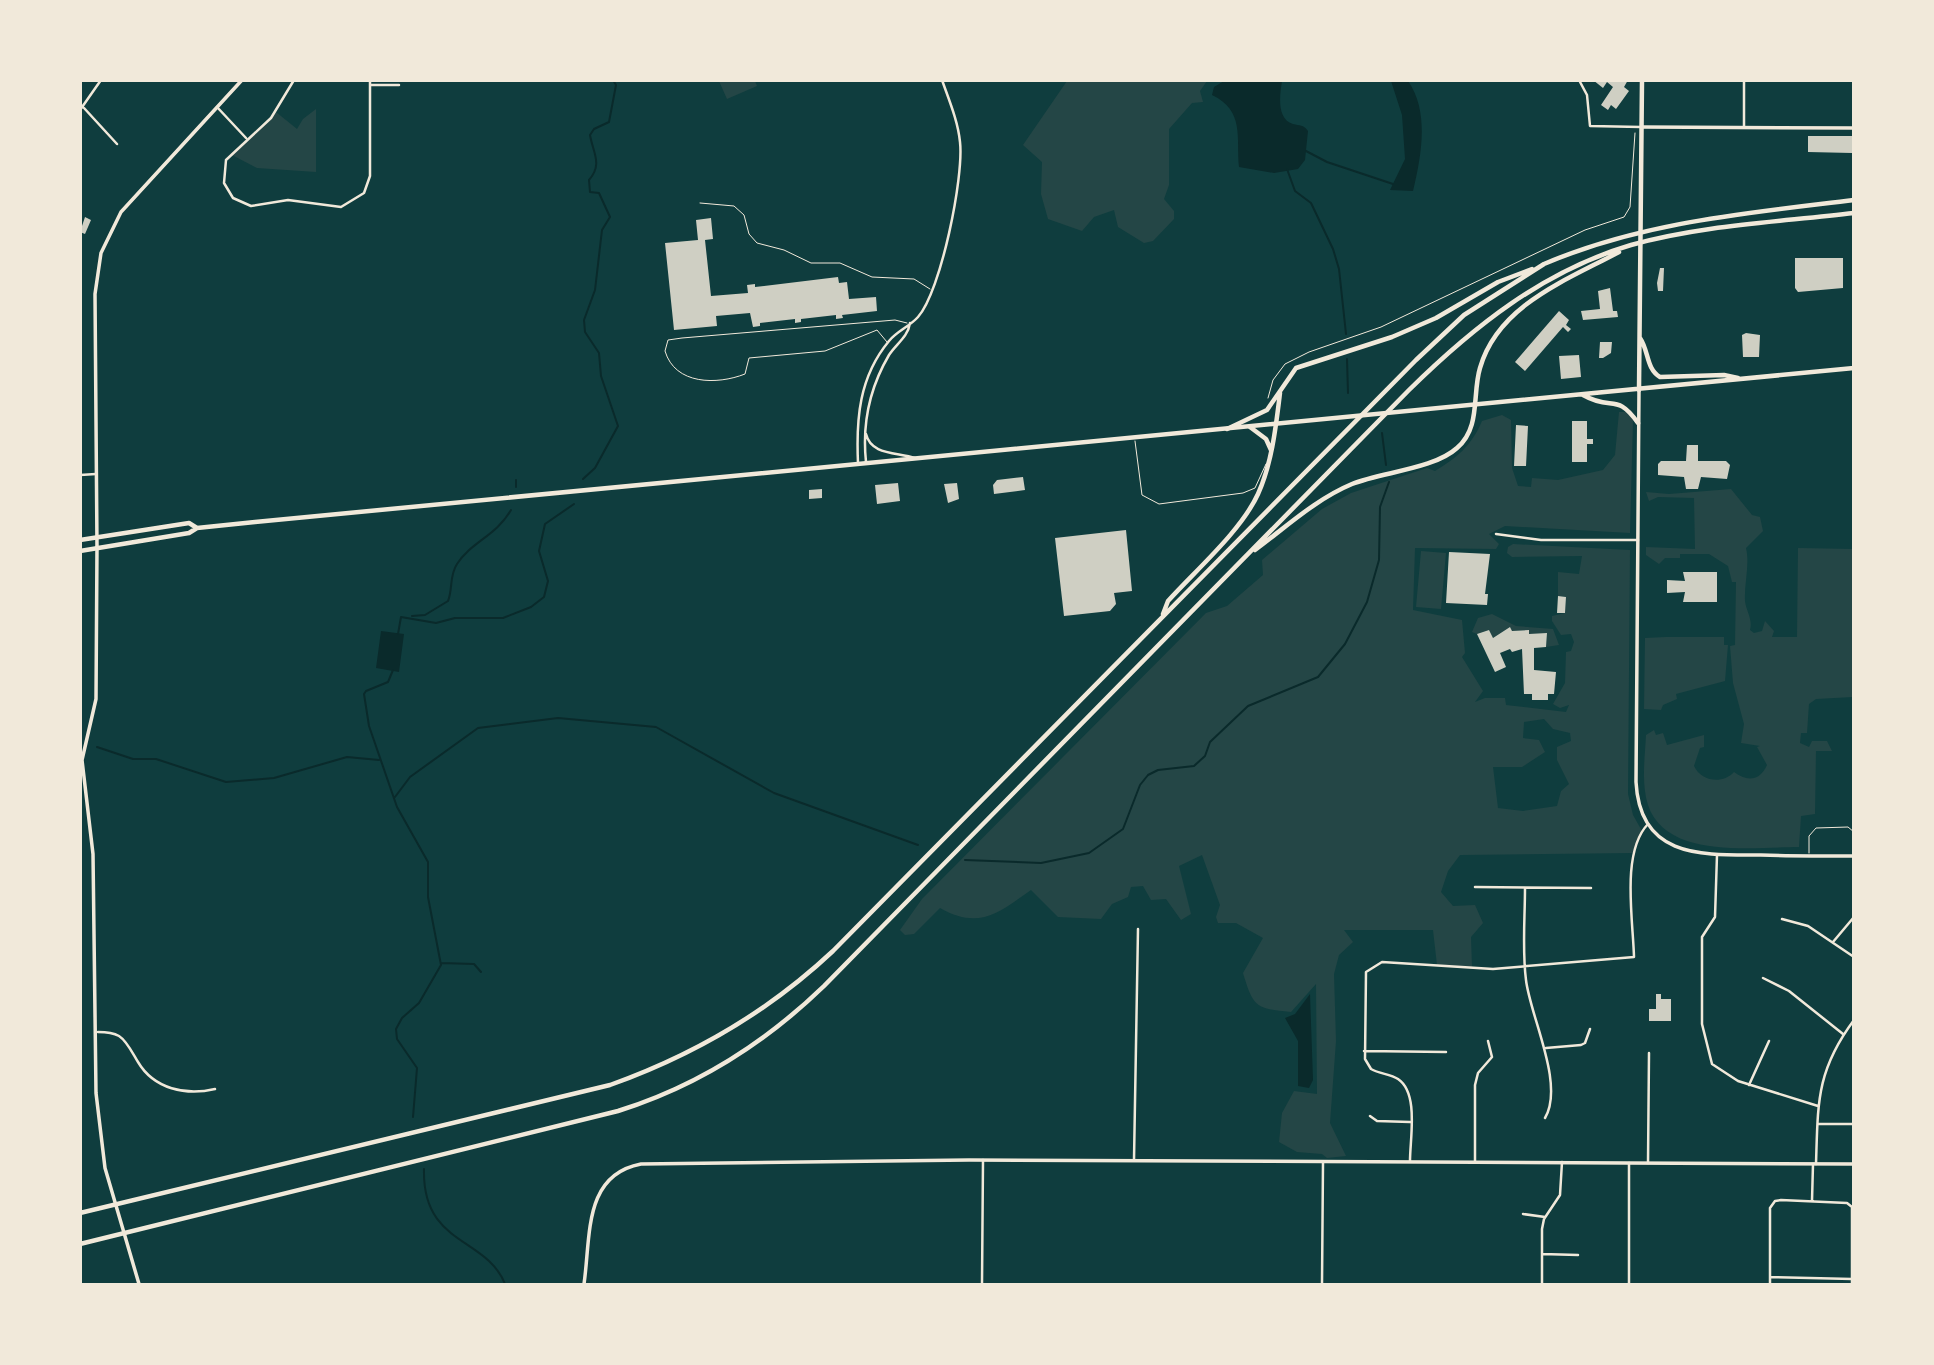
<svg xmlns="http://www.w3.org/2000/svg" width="1934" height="1365" font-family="'Titillium Web',sans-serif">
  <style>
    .green { fill: #244646; fill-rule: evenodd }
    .water { fill: #0a2a2b }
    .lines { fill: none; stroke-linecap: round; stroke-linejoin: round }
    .stream { stroke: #0a2a2b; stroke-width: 2 }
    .building { fill: #cfcfc3 }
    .path { stroke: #f1e9da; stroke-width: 1 }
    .service { stroke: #f1e9da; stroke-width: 1 }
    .minor { stroke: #f1e9da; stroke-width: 2.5 }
    .tertiary { stroke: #f1e9da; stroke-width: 3.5 }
    .secondary { stroke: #f1e9da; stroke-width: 3.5 }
    .primary { stroke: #f1e9da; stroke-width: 4.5 }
    .motorway { stroke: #f1e9da; stroke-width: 4.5 }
  </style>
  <rect width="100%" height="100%" fill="#0f3d3e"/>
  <path class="green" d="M719,81H755L757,86L727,99Z
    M1067,81H1207L1200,91L1203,102L1192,103L1169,129V185L1164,199L1174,211V219L1153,241L1144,243L1118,227L1114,210L1094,217L1082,231L1048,219L1041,194L1042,162L1023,145Z
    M316,109V172L257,168L230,154L276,112L297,129L303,119Z
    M1619,412H1629L1633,420L1630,533L1505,526L1489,534L1499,544L1496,549L1415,548L1413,610L1462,620L1465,653L1462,657L1483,691L1475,702L1485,698H1505L1506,705L1566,712L1569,705L1560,708L1553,704L1565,683L1566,652L1571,651L1574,642L1571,634L1561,635L1552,621V616L1565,613L1566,597L1558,596V572L1579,574L1582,556L1512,557L1507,553L1508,547L1513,544L1630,550L1628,794L1633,815L1642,831L1633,853L1460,855L1448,871L1441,892L1453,906L1475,905L1483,923L1471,937L1472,967L1437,965L1433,930H1344L1353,942L1339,955L1334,974L1336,1041L1330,1123L1346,1156L1327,1158L1322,1154L1297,1152L1279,1142L1282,1113L1294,1091L1317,1094L1316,984L1291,1012C1255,1009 1253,1006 1243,973L1263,938L1236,923H1218L1216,917L1220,905L1202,855L1179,866L1191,914L1181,920L1166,899L1151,900L1143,886L1131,887L1128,897L1112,904L1101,919L1058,917L1031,890C998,913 979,930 940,908L914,934L905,935L900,930L922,899L1206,613L1227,606L1263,575L1262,560L1322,509L1351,493L1427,468L1435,471C1457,458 1472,445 1482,421L1502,415L1511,420L1512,468L1518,486L1531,487L1532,478L1558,480L1603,470L1615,455ZM1544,719L1553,729L1570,733L1571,741L1557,747V760L1569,784L1561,791L1557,806L1523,811L1498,808L1493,767H1522L1545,752L1539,740L1523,738L1524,722Z
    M1731,489L1752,515L1760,517L1763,531L1746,548C1750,565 1744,583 1745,601C1746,611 1753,619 1750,630L1754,633L1762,631L1765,621L1774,631L1772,637H1797L1798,548L1853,549V697L1816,699L1809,704L1807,733H1801L1800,743L1809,747L1812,741H1827L1832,751H1816L1815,814L1801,816L1799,847C1755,847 1666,860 1648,805C1641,783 1645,757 1646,735L1654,730L1656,735L1663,733L1667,745L1704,735V747L1700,748L1694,766C1701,781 1722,785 1734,772C1747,782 1760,781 1767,765L1757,747L1760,746L1741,743L1744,724L1733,683L1730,646L1735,645L1736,582H1732L1728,566L1709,554H1680V558H1665L1659,564L1646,555V547L1695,549L1694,498L1658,497L1649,501L1646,492L1669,494Z
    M1421,551L1446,553L1441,609L1416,607Z
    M1492,614L1516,626L1553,629L1559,645L1546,647L1547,634H1529V630L1512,631L1510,627L1493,638L1489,630L1477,634L1472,632L1478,618Z
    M1666,637H1724V645H1728L1725,681L1676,694L1677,699L1663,705L1661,710L1644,709L1645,638Z"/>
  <path class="water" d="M1224,81H1282C1280,94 1276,119 1293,124C1300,126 1303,124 1308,131L1305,160L1298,169L1274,173L1239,167C1236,137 1245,111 1212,95L1214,87Z
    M1391,81H1408C1430,112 1421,157 1413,191L1390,190L1405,159L1402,115Z
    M381,631L404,634L399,672L376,668Z
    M1310,994L1313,1080L1309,1088L1298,1086V1041L1285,1018L1295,1014Z"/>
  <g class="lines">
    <path class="stream" d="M1306,151L1327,162L1393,184
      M1287,169L1295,191L1311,203L1333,249L1339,269L1346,334
      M1347,359L1348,393
      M1382,433L1386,465
      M583,479L595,468L618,426L601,376L599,353L585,332L584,320L595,290L602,230L610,217L599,193L590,192L589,180C603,164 593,153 590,135L594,129L609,122L616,85L613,80
      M516,480V487
      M412,616L425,615L448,601C453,589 449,576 457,564C471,542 496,536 511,510
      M398,634L401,617L436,623L455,618H503L531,607L544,597L548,581L539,551L545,524L574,504
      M393,670L388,682L366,691L364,694L369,726L397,807L428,862V897L441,965L419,1003L402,1018L396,1029L397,1039L417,1068L413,1117
      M97,747L133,759H156L226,782L274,778L347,757L379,760
      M395,797L410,777L478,728L558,718L656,727L774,793L918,845
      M965,860L1041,863L1089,853L1123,829L1140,785L1148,775L1158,770L1194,766L1205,756L1210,742L1248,706L1318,677L1345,644L1367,602L1379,560L1380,507L1389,482
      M441,963L474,964L481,972
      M424,1169C422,1246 486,1236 505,1284"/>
  </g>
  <path class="building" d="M1593,80H1628L1624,87L1629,91L1616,109L1611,105L1608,110L1601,105L1613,87L1607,82L1603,88Z
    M1808,136H1852V153L1808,152Z
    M85,217L91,220L85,234L80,232Z
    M711,218L713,239L705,240L711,296L748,293L747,285L755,284V287L838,277L839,283L847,282L849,299L876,297L877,311L842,315L843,318L836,319V315L801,319V322L795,323V319L760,323V326L753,327L750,313L716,316L717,326L674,330L665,243L698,240L696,220Z
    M1795,258H1843V288L1798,292L1795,288Z
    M1660,268H1664L1663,291H1658L1657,283Z
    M1610,288L1613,311H1617L1618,317L1583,320L1581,311L1600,309L1598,291Z
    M1559,311L1569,320L1566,325L1571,329L1568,332L1563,327L1525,371L1515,362Z
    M1746,333L1760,335L1759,357H1743L1742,335Z
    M1600,342H1612L1611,353L1603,358H1599Z
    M1579,355L1581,377L1561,379L1559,356Z
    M1572,421H1587V439H1593V444H1587V462H1572Z
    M1516,425L1528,426L1526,466H1514Z
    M1687,445H1698V461H1726L1730,465L1727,479L1701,477L1698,489H1686L1684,477L1658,475V464L1661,461H1686Z
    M1023,477L1025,490L994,494L993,485L997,480Z
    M898,483L900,501L877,504L875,485Z
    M957,483L959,499L948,503L944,484Z
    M822,489V498L809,499V490Z
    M1126,530L1132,591L1114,593L1116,604L1110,611L1064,616L1055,538Z
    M1449,552L1490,554L1485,594H1488L1487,605L1446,603Z
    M1683,572H1717V602H1683L1685,592L1667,593V580L1685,581Z
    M1558,596L1566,597L1565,613H1557Z
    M1510,627L1512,631L1529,630V634L1547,633L1546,647L1534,648V670L1556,672L1554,694H1548V700H1532V694H1524L1522,649L1512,652L1510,649L1500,653L1506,667L1495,672L1477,634L1489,630L1493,638Z
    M1656,994H1661V999H1671V1021H1649V1009H1656Z"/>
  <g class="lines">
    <path class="path" d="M1268,398L1273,380L1285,364L1309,352L1381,327L1585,230L1624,217L1630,207L1635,133"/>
    <path class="service" d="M700,203L734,206L744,215L749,234L757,243L784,250L811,263H840L872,277L914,279L930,289
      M887,342L877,330L825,351L749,358L745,374C717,385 675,385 665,351L668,340L682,338L895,320L907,323
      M1135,441L1142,495L1159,504L1243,493L1255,488L1266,464
      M1809,853V836L1816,828L1848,827L1854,832"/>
    <path class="minor" d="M294,80L271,118L226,160L224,183L233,198L251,206L288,200L341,207L364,193L370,176V80
      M1579,80L1587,95L1590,126L1641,127
      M370,85H399
      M217,107L246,138
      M84,108L117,144
      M80,110L101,80
      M1744,127V80
      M866,434C871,455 896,452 915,458
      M866,462C862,424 869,389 889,355C896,344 908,337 910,323
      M858,463C856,419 859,377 889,341C897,331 909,327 918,317C941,291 964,177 960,142C958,121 949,100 942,80
      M80,475L96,474
      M1496,534L1541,540H1638
      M1717,855L1715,917L1702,937V1024L1712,1064L1738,1081L1818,1106
      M1475,887L1591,888
      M1525,888C1525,918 1522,950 1526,980C1530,1016 1565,1084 1545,1118
      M1782,919L1808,926L1854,957
      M1833,942L1854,917
      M1763,978L1789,991L1843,1034
      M98,1032C105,1032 112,1032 119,1036C127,1041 133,1054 138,1062C154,1089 186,1096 215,1089
      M1546,1048L1581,1045L1585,1043L1590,1029
      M1364,1051L1446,1052
      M1749,1085L1769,1041
      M1370,1116L1377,1121L1410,1122
      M1818,1124H1854
      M1134,1160L1138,929
      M1410,1161C1410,1138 1419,1093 1398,1079C1390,1074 1380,1074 1371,1069L1365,1059L1366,972L1382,962L1493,969L1634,957C1633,919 1621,852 1648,824
      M1475,1161V1085L1478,1073L1492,1057L1488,1041
      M1629,1163V1284
      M1648,1163L1649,1053
      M1816,1164C1818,1103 1816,1071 1854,1020
      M1812,1201L1813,1164
      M1523,1214L1545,1217
      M1542,1254L1578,1255
      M1771,1277L1852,1279
      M982,1284L983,1160
      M1322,1284L1323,1162
      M1542,1284V1229L1544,1219L1560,1195L1562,1162
      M1770,1284V1208L1775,1201L1781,1200L1847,1203L1852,1207V1284"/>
    <path class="tertiary" d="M1642,127L1854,128
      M1639,390L1636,782C1640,859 1703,855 1761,855C1792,856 1823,856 1854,856
      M97,547L96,699L82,760L93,854L96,1093L105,1168L139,1284
      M584,1284C591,1236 583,1175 641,1164L969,1160L1854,1164"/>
    <path class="secondary" d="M97,547L95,294L101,253L121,212L242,80"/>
    <path class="primary" d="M1640,338C1649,351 1646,369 1660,377L1724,375L1738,378
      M1639,390L1642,80
      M1583,395C1613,412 1616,392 1638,423
      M80,540L189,523L197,528
      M80,551L189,533L197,528L255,522L1854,368"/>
    <path class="motorway" d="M1544,264C1642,222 1748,213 1854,200
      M1250,427L1266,439L1271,450
      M1227,429L1267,410L1296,368L1392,337L1436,318L1498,282L1532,269
      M1255,550C1286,527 1316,499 1352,484C1382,472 1434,469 1457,448C1481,428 1472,394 1480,368C1498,305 1567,280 1619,252
      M1163,614L1168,601C1196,570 1241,531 1258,494C1272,463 1276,426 1280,393
      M80,1213L610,1085C694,1055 767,1013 833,951L1416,360L1464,315L1544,264
      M80,1244L618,1111C698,1086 764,1044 824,986L1409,390C1473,327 1543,271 1631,245C1702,225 1780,222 1854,213"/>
  </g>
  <rect width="1934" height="1365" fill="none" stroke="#f1e9da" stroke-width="164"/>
</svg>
